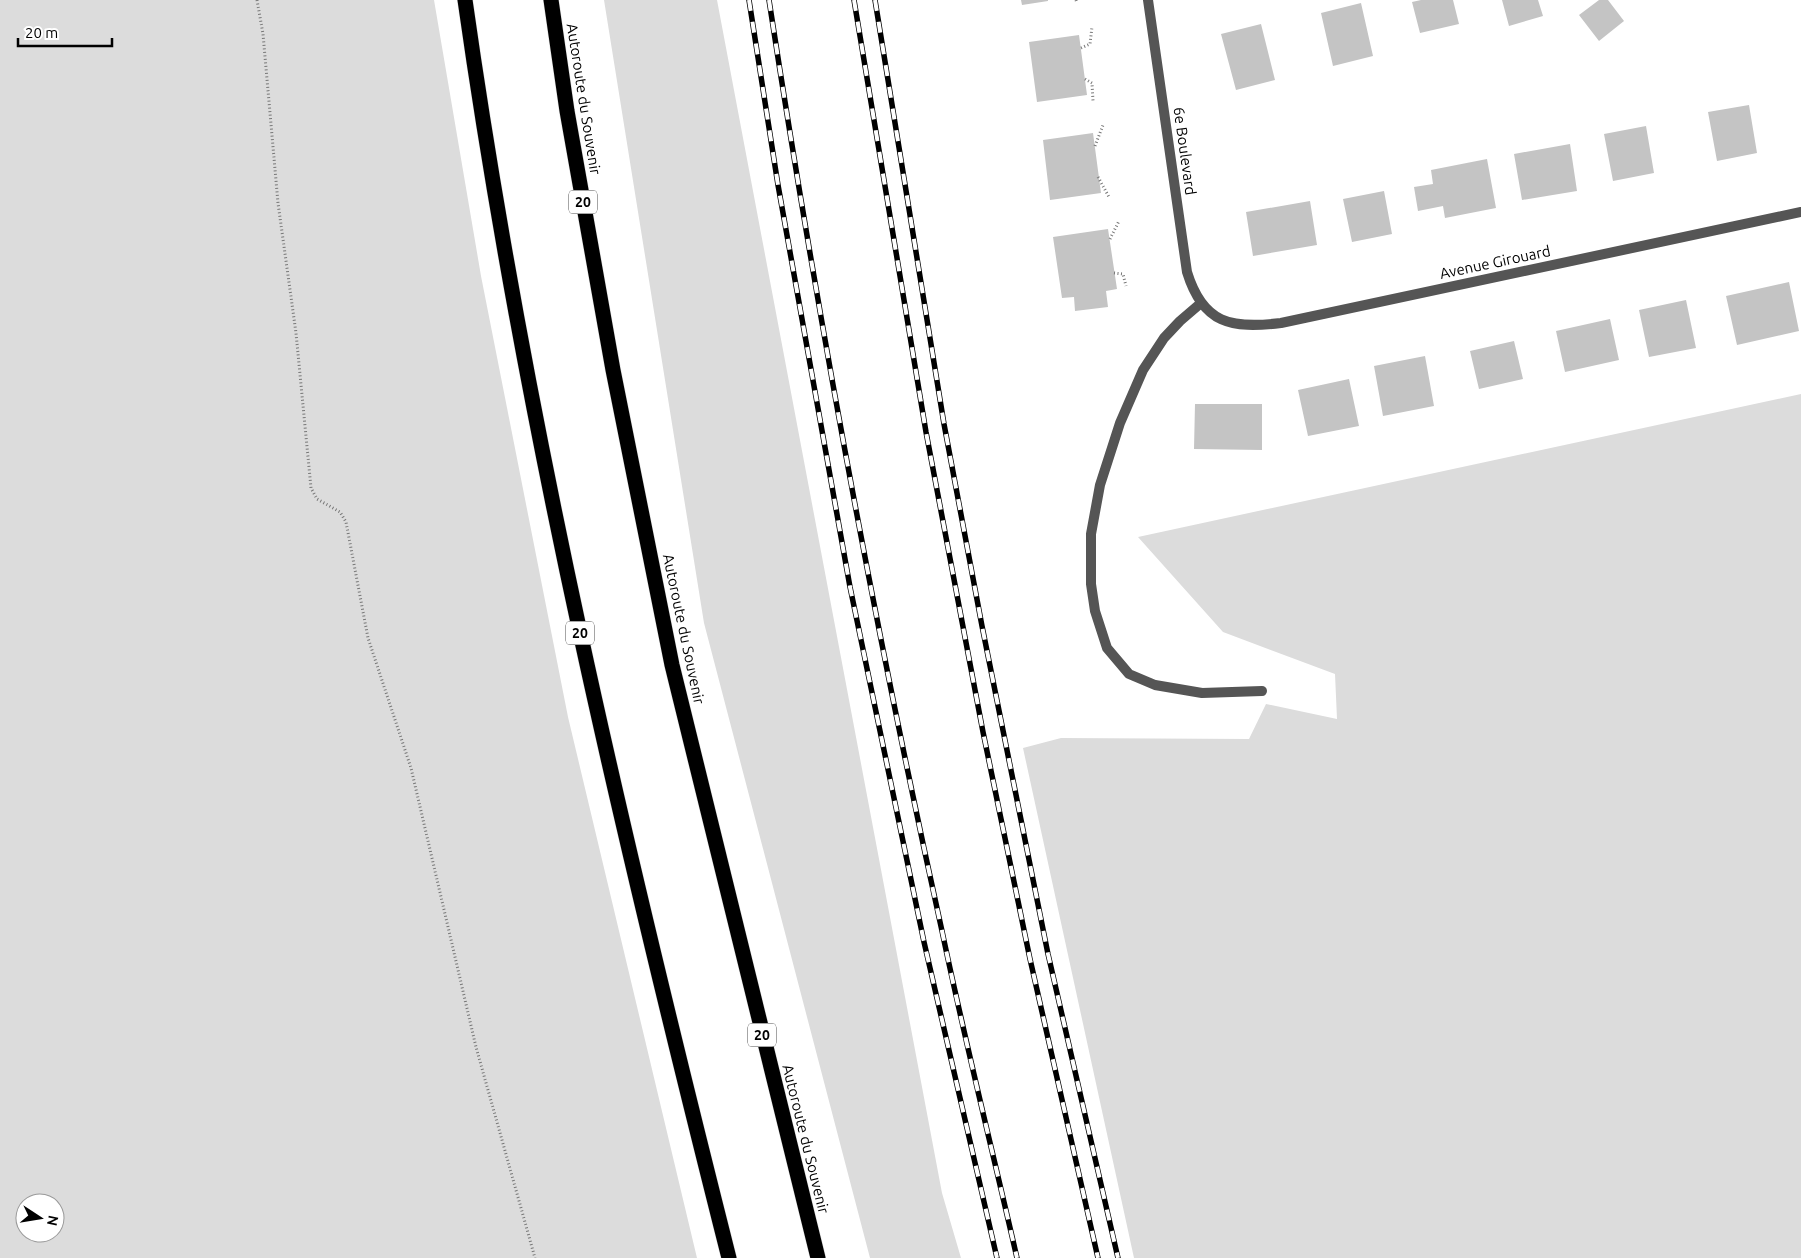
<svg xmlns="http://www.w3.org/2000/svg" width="1801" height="1258" font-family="Ubuntu,sans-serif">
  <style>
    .green { fill: #dcdcdc; fill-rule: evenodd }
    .building { fill: #c4c4c4 }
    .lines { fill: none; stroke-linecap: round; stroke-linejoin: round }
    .highway-casing { stroke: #dbdbdb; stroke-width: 16 }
    .path { stroke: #777; stroke-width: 3; stroke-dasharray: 1 2.5; stroke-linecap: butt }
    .lane { stroke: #555; stroke-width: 10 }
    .street { stroke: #555; stroke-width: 10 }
    .highway { stroke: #000; stroke-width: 15 }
    .rail-casing { stroke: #000; stroke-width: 5.5 }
    .rail { stroke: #fff; stroke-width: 4; stroke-dasharray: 11; stroke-linecap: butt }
    .labels { text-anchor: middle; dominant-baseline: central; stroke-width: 5; stroke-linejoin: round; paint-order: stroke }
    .shield { fill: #fff; stroke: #4c4c4c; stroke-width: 1 }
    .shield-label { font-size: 14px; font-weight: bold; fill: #000 }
    .street-label { font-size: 15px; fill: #000; stroke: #fff }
  </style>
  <rect width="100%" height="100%" fill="#fff"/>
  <path class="green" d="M0,0H434L481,276L568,717L697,1258H0ZM25,1203H55V1233H25Z
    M604,0H717L942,1193L961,1258H870L704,623Z
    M1801,394V1258H1134L1023,748L1061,738L1249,739L1266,704L1337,719L1335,674L1223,632L1138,537Z"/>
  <path class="building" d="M1021,0H1048V1L1022,5Z
    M1421,0H1453L1459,24L1420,33L1412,2Z
    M1502,0H1538L1543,16L1509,26Z
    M1599,0H1608L1624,21L1599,41L1579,15Z
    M1361,3L1373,56L1333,66L1321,13Z
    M1261,24L1275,80L1236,90L1221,34Z
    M1079,35L1087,95L1037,102L1029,42Z
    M1749,105L1757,153L1717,161L1708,112Z
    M1646,126L1654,173L1613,181L1604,134Z
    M1093,133L1101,193L1050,200L1043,140Z
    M1570,144L1577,191L1522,200L1514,154Z
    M1487,159L1496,208L1445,218L1443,206L1418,211L1414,187L1433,184L1431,170Z
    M1384,191L1392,234L1352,242L1343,199Z
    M1310,201L1317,245L1253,256L1246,212Z
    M1108,229L1117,289L1106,291L1108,307L1075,311L1074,297L1062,298L1053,237Z
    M1789,282L1799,331L1737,345L1726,296Z
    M1686,300L1696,348L1649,357L1639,310Z
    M1610,319L1619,360L1565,372L1556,331Z
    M1514,341L1523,379L1479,389L1470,351Z
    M1425,356L1434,406L1383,416L1374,366Z
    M1349,379L1359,426L1308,436L1298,390Z
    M1195,404H1262V450L1194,449Z"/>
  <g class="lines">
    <defs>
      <path id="highway" d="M465,0C525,425 624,843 729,1258
        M551,0L567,111L613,370L672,665L818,1258"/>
    </defs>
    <use href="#highway" class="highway-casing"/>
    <path class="path" d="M257,0L263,34L278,203L296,333L311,488L317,499L340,512L346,522L368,638L411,768L476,1047L535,1258
      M1076,0L1077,3
      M1081,48L1090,44L1092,27
      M1085,79L1092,83L1093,101
      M1095,146L1103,125
      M1098,177L1109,197
      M1110,239L1119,221
      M1114,273L1123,274L1126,286"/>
    <path class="lane" d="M1201,303L1180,321L1164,338L1143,370L1120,423L1100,485L1091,534V584L1095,611L1107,648L1129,674L1155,685L1202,693L1262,691"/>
    <path class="street" d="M1148,0L1187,272C1203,324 1231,329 1281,323L1801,212"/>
    <use href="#highway" class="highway"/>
    <defs>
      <path id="rail" d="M749,0L778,185L850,587L924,942L997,1258
        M769,0C817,312 874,623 942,931C965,1041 992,1149 1017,1258
        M854,0L926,432L983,732L1030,959L1098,1258
        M875,0L944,424L982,626L1048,954L1118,1258"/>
    </defs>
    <use href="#rail" class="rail-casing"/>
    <use href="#rail" class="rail"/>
  </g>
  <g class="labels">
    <g class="shield">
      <rect x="569" y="190.5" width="28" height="23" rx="4"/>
      <rect x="566" y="621.5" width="28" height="23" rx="4"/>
      <rect x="748" y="1023.5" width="28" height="23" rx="4"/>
    </g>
    <g class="shield-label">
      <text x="583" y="202">20</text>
      <text x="580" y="633">20</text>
      <text x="762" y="1035">20</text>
    </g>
    <g class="street-label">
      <text transform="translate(584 99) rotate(81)">Autoroute du Souvenir</text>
      <text transform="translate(1185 151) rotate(82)">6e Boulevard</text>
      <text transform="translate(1495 262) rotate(-12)">Avenue Girouard</text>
      <text transform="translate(684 629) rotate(78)">Autoroute du Souvenir</text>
      <text transform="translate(806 1139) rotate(76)">Autoroute du Souvenir</text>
    </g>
  </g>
  <g transform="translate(40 1218) rotate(102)"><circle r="24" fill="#ffffff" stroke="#999999"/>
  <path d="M0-4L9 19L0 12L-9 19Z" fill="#000000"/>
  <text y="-8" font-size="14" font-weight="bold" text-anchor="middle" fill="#000000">N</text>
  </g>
  <path d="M18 38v8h94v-8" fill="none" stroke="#000000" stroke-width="2.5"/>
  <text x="25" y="38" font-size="15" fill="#000000" stroke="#ffffff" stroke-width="4" paint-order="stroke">20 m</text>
</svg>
